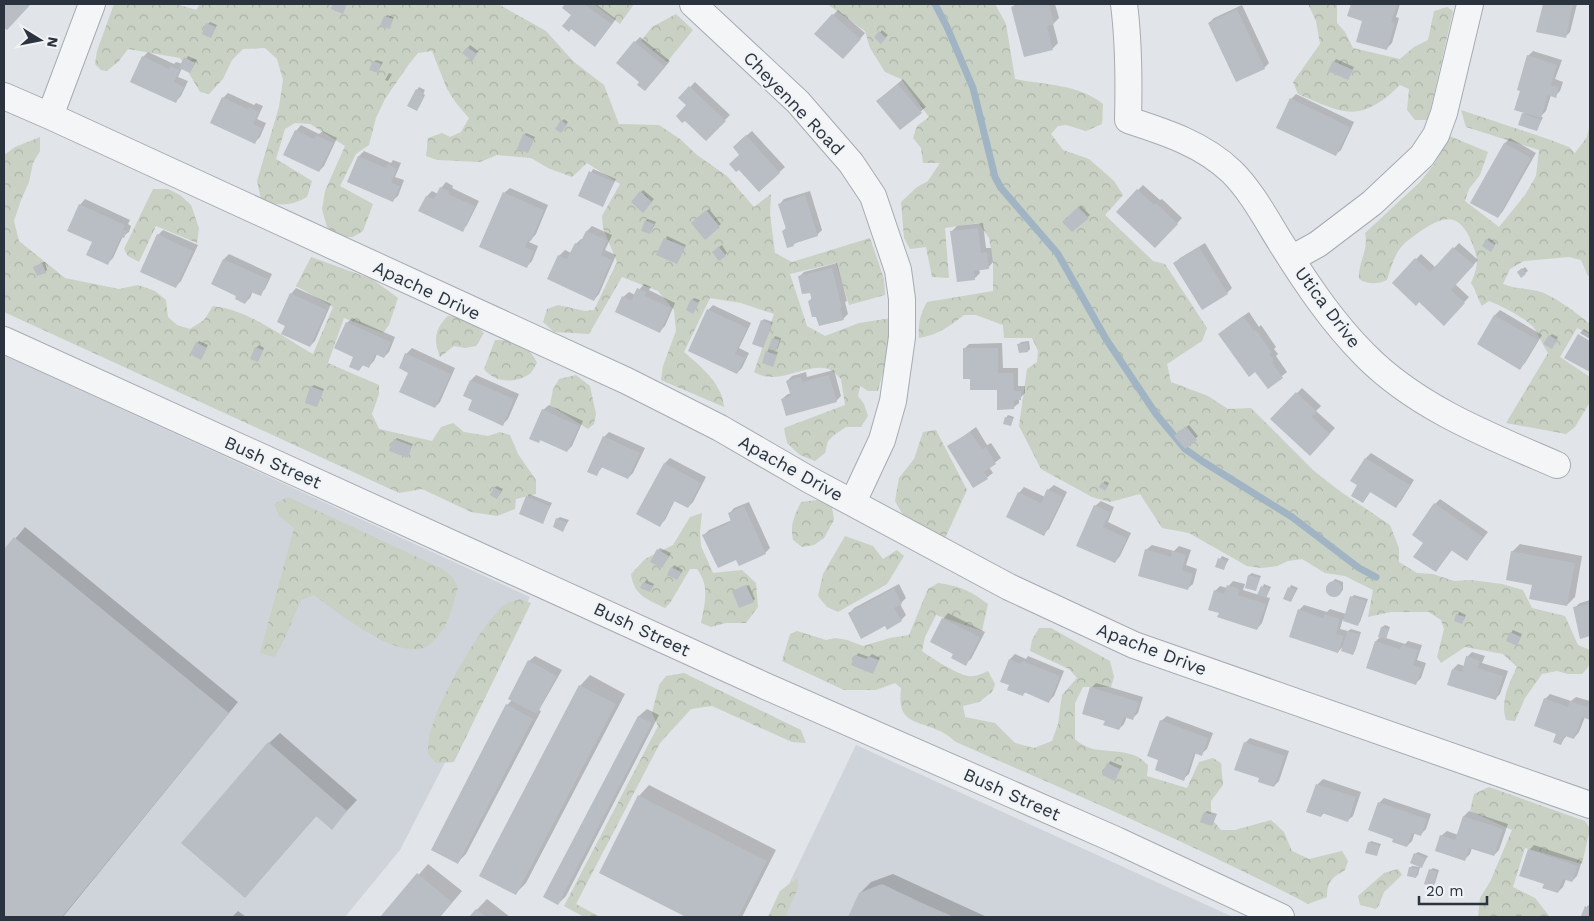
<svg xmlns="http://www.w3.org/2000/svg" width="1594" height="921" font-family="'Work Sans',sans-serif">
  <style>
    .built { fill: #cfd4da }
    .forest { fill: url(#forest-crowns) }
    .shadow { fill: #0003 }
    .lines { fill: none; stroke-linecap: round; stroke-linejoin: round }
    .stream { stroke: #a0b4c4; stroke-width: 7 }
    .building { fill: #b9bec4 }
    .street-casing { stroke: #a7abb2; stroke-width: 28 }
    .street { stroke: #f3f5f7; stroke-width: 26 }
    .labels { text-anchor: middle; dominant-baseline: central; stroke-width: 4; stroke-linejoin: round; paint-order: stroke }
    .street-label { font-size: 18px; fill: #2b333e; stroke: #f0f3f6 }
  </style>
  <defs>
    <pattern id="forest-crowns" width="20" height="18" patternUnits="userSpaceOnUse" patternTransform="scale(1.25)"><rect width="20" height="18" fill="#c8d1c3"/><path d="M2 6a3 3 0 1 1 6 0M12 15a3 3 0 1 1 6 0" fill="none" stroke="#acb4a9"/></pattern>
  </defs>
  <rect width="100%" height="100%" fill="#e1e4e8"/>
  <path class="built" d="M4,355L530,597L400,850L345,917H4Z
    M856,745L1233,917H773Z"/>
  <path class="forest" d="M114,4H176L196,10L200,4H498L546,31L574,62L604,85L619,124L659,125L680,139L697,155L727,176L754,207L771,194L770,214L775,253L792,262L870,238L884,279L885,295L849,305L836,263L790,274L807,326L825,336L859,323L892,318L883,372L878,391H868L860,386L858,396L864,404L868,416L861,427H846L834,435L828,441L825,453L815,461L800,455L787,443L784,428L845,405L841,379C838,376 833,371 829,369C805,362 780,387 754,372L774,314L741,303L710,298L684,352C701,367 722,383 724,407L661,380L663,366L676,331L674,310L658,291L622,277L589,334L554,332L543,322L547,309L558,305L585,311L594,310L617,262L603,228L602,216L620,184L587,163L572,177L548,168L531,158L497,155L480,162L437,160L426,156L428,138L442,133L450,137L461,132L469,118L456,103L447,89L432,51L418,53L409,64L385,99L376,118L369,145L356,154L340,186L373,204L363,231L353,237H339L327,227L322,209L325,191L345,146L310,124L295,123L285,129L276,159L312,181L307,197C292,206 277,207 261,199L257,181L279,107L283,80L277,59L265,48L243,49L232,60L223,79L209,94L200,92L180,58L128,49L119,61L107,71L101,70L95,64L97,51Z
    M594,4H634L620,24Z
    M827,4H995L1006,24L1015,79C1045,85 1079,84 1103,104L1102,124L1086,131L1066,125L1058,126L1051,134L1063,150L1089,159L1114,181L1123,195L1105,215L1153,261L1165,264L1207,328L1202,341L1167,364L1171,382L1208,396L1228,409L1251,408L1314,471L1341,492L1390,525L1399,548V562L1417,573L1433,574L1454,581L1471,580L1502,584L1523,590L1532,608L1565,616L1578,645L1590,650C1590,662 1591,665 1582,674H1568L1557,671L1542,674L1525,698L1515,721L1506,720C1500,702 1509,683 1517,667L1503,654L1465,647L1441,663L1437,657L1444,629L1441,620L1429,612H1391L1368,617L1373,590L1345,576L1325,573L1302,559L1288,561L1277,566L1261,568L1247,566L1189,533L1162,528L1140,494L1110,502L1092,497L1041,469L1019,426L1027,369L1037,362L1038,351L1032,338H1004L1003,325L976,315H964C950,326 938,335 919,338C918,325 920,314 927,302L993,291V261L989,238L979,223L945,228L949,278L932,277L926,247L910,249L904,238L901,202L917,187L928,181L940,163H923L921,148L913,138L917,126L929,117L901,79L885,72L870,48L865,31Z
    M1308,4H1337V23L1345,32L1353,48L1400,59L1414,47L1428,40L1434,11L1447,7L1453,11L1428,120H1415L1407,110L1409,89L1400,85C1360,124 1344,114 1298,94L1293,82L1320,44L1316,21Z
    M676,14L693,30L667,62L641,41L652,27Z
    M1461,110L1548,139L1569,147L1575,153L1587,137L1590,124V275L1588,276L1581,260L1569,257L1524,261L1510,269L1503,284C1514,289 1525,288 1537,291C1552,294 1578,314 1590,324V334L1577,328L1560,357L1590,377V402L1575,427L1566,434L1506,423L1548,353C1543,346 1538,333 1534,328C1527,319 1500,305 1489,301L1482,306C1477,298 1476,290 1471,283C1478,266 1479,260 1472,243C1459,210 1442,216 1418,233C1413,237 1407,240 1403,245C1394,254 1391,268 1387,280C1378,284 1368,285 1359,279C1358,262 1369,250 1365,233L1420,182L1435,163L1447,135L1488,152L1480,175L1469,189L1465,201L1499,227L1525,195L1536,176L1539,150L1466,127Z
    M40,137V151L33,163L29,182L21,200L14,221L19,241L65,278L119,289L138,285L155,291L166,300L168,317L177,325L190,329L204,320L213,306C251,311 281,336 313,354L333,307L296,286L311,257L372,279L398,298L389,325L383,333L344,318L328,363L379,385V394L372,414L379,429L432,441L441,427L453,423L464,432L488,436L500,432L510,435L518,454L536,480V494L516,499L515,509L497,516L471,512L422,489L399,493L4,312V155L15,147Z
    M153,189H168L180,195L191,205L199,228L197,243L156,226L139,262L128,256L124,249Z
    M448,316C463,316 474,322 484,333L476,346L465,348L454,346L440,357C433,340 435,328 448,316Z
    M495,340C517,340 527,343 537,363C535,366 532,373 528,375C513,384 494,382 484,369Z
    M576,375L590,386L596,414L594,424L588,429L550,405L553,389L559,379Z
    M936,430L967,490L941,547L903,515L895,501L899,478L914,459L923,432Z
    M288,497L443,569L453,578L458,587C453,604 449,627 435,639C432,643 424,649 419,649C388,653 338,613 314,595L301,600L285,638L275,657L260,653L294,528L279,516L274,504Z
    M818,500L832,507L834,520L824,538L814,545L802,547L793,540C790,524 794,517 801,502Z
    M702,513L700,531L701,546L713,573L742,570L756,583L758,607L746,623H726L711,627L701,623C705,603 710,586 697,569H690L670,603L665,608C647,599 634,596 631,574L645,559L673,545L690,517Z
    M845,536L873,546L883,559L897,550L904,556L887,584L838,612L827,607L818,596L823,574Z
    M938,583C960,586 971,591 988,604L982,631L936,615L925,637L922,651C931,658 957,674 968,676C976,677 981,674 988,671L995,684L992,692L979,702L963,706L965,717L995,723L1015,743L1034,748L1052,741L1058,724L1062,695L1077,678L1069,669L1030,651L1032,640L1039,628H1051L1110,661L1114,677L1111,687H1083L1075,703V739C1092,756 1115,747 1136,756C1140,757 1144,762 1148,765L1147,776L1187,788L1199,762L1213,758L1221,763L1223,785L1211,801V818L1221,830H1235L1271,820L1284,832L1292,851L1309,859L1342,851L1348,861L1345,870C1332,878 1327,881 1327,897L1308,904C1193,844 1074,794 956,742C951,738 945,733 940,731C914,719 897,724 901,688L895,683L876,690H844L782,661L790,634L797,631L826,640L835,638L847,640L863,646L890,638L909,635L928,589Z
    M520,599L531,603L454,762L436,763L428,754C428,749 428,744 429,739C434,706 478,629 503,606C507,602 515,601 520,599Z
    M684,673L801,730L806,743L792,742L712,706L691,709L660,743L576,904L600,917H584L564,906L658,726L652,713L659,685L666,676Z
    M1489,787L1585,821L1590,829L1582,864L1525,848L1513,887L1535,898L1550,917H1478L1480,898L1490,882L1512,830L1470,811L1474,794Z
    M1398,869L1402,875L1384,892L1379,905L1376,909L1360,905L1358,896L1384,873Z
    M798,877V888L785,917H768L780,891Z"/>
  <path class="shadow" d="M566,4H596L616,19L600,40L563,7Z
    M1016,4H1055L1059,18L1053,24L1058,43L1053,48L1025,56L1012,7Z
    M1352,4H1400L1396,17L1399,18L1392,43L1386,49L1364,20L1349,15Z
    M1544,4H1577L1570,32L1565,37L1538,31Z
    M1242,5L1269,63L1264,68L1209,23L1214,18Z
    M838,10L865,33L848,53L833,15Z
    M387,15L394,17L389,28L385,17Z
    M210,22L217,25L211,37L208,24Z
    M882,30L888,35L881,42L876,37Z
    M640,37L670,61L645,90L641,82L635,42Z
    M470,45L478,51L474,57L468,48Z
    M1533,51L1562,60L1555,79L1563,82L1560,91L1555,96L1551,95L1546,111L1540,117H1543L1537,130L1523,114L1525,112L1528,56Z
    M148,52L174,64L176,62L183,64L188,56L197,60L190,72L182,68L178,77L188,81L181,96L176,101L143,57Z
    M1336,59L1354,67L1348,79L1334,62Z
    M376,60L383,62L378,71L374,62Z
    M389,73L392,74L388,81L385,80Z
    M903,79L926,107L900,129L883,96Z
    M695,82L730,115L706,139L688,105L680,98Z
    M419,87L425,90L423,94L425,95L419,107L417,90Z
    M228,93L254,105L256,103L263,106L257,119L266,123L260,137L255,142L223,98Z
    M1296,94L1354,122L1341,150L1335,155L1291,99Z
    M564,119L568,122L563,129L562,121Z
    M301,125L319,134L323,131L337,138L324,166L319,171L296,131Z
    M752,131L785,167L759,191L741,155L739,142Z
    M526,133L535,137L528,152L524,135Z
    M1510,138L1536,153L1503,211L1498,217L1504,144Z
    M364,151L391,163L393,160L401,163L395,177L404,180L398,196L392,201L348,182L359,156Z
    M593,169L616,179L603,205L580,195Z
    M446,182L453,186L452,188L479,201L467,225L462,230L420,211L427,196L432,191L438,194L441,188Z
    M1143,185L1160,200L1162,199L1182,218L1155,247L1117,212Z
    M510,188L548,205L536,234L529,242L538,246L532,261L527,266L504,193Z
    M643,190L654,199L643,211L632,201Z
    M810,191L822,230L817,235L797,242L793,245L783,231L786,228L779,205L784,199Z
    M85,199L130,220L128,224L131,226L129,232L123,236L113,258L108,263L94,241L69,230L80,205Z
    M1081,206L1090,215L1072,231L1064,222Z
    M709,209L721,224L705,238L695,221Z
    M648,219L656,222L650,233L646,221Z
    M983,223L986,248H991L993,262L988,268L979,269L980,273L974,279L952,231L957,226Z
    M592,226L612,235L605,250L616,255L599,294L594,300L549,278L559,256L565,250L571,253L576,244L581,239L583,240L587,231Z
    M163,230L198,245L181,281L176,286L158,235Z
    M667,236L686,245L677,263L658,255Z
    M1489,238L1496,243L1493,248L1487,240Z
    M1205,243L1232,288L1227,293L1202,308L1174,264L1180,258Z
    M1459,243L1478,260L1455,284L1469,297L1444,324L1419,301L1393,283L1421,254L1436,268Z
    M722,245L727,253L725,255L716,249Z
    M229,254L272,274L265,289L260,294L253,291L250,298L245,303L238,295L213,284L224,259Z
    M45,262L47,270L45,272L35,267Z
    M837,263L847,301L845,302L848,314L843,319L809,301L812,298L810,291L799,277L804,272Z
    M1525,267L1528,271L1525,273L1521,270Z
    M644,284L651,287L649,290L675,303L665,326L660,331L623,297L629,292L635,295Z
    M296,288L331,304L315,341L310,346L287,325L291,294Z
    M694,298L700,300L693,312L692,300Z
    M713,305L751,323L739,348L749,353L742,368L737,373L708,310Z
    M1500,310L1542,335L1525,363L1520,368L1478,344L1495,315Z
    M1249,312L1259,327L1261,325L1276,347L1274,349L1278,354L1276,356L1287,372L1268,387L1225,329Z
    M352,318L395,337L389,352L384,357L377,354L374,361L369,366L364,364L359,370L347,323Z
    M764,319L773,322L763,347L762,321Z
    M1584,329L1590,333V339L1580,333Z
    M1552,334L1558,337L1554,345L1550,336Z
    M775,336L781,338L778,348L774,351L778,352L772,365L767,352Z
    M199,341L208,345L201,358L197,343Z
    M1029,341L1030,349L1028,351L1019,344L1021,342Z
    M1002,343L1003,368H1018V386H1025V393L1019,399V403L1013,408L998,389L972,378L964,349L969,344Z
    M259,345L264,348L258,361L256,348Z
    M412,348L455,368L440,402L435,407L410,372L400,368L406,354Z
    M834,370L841,396L836,401L782,399L788,394L792,393L787,381L792,376L806,372L807,377Z
    M476,375L519,394L508,419L503,424L474,399L471,380Z
    M314,385L324,389L317,405L311,387Z
    M1302,388L1321,406L1316,411L1335,428L1310,454L1272,419Z
    M549,405L583,421L572,446L567,451L541,439L539,442L543,410Z
    M1008,415L1014,417L1011,424L1006,418Z
    M1189,425L1198,436L1185,448L1178,433Z
    M976,427L987,445L991,443L1001,458L989,467L993,473L974,487L949,447Z
    M609,432L645,448L633,473L628,478L603,466L596,475L604,437Z
    M397,438L413,444L407,456L395,440Z
    M1371,453L1414,480L1401,501L1396,506L1371,491L1363,501L1358,485L1352,481L1366,458Z
    M670,458L706,477L693,502L688,507L675,500L665,520L660,525L638,513L665,463Z
    M1105,481L1109,483L1107,487L1103,483Z
    M1054,485L1067,492L1049,529L1043,534L1008,517L1019,493L1024,487L1045,497L1048,490Z
    M497,486L503,489L497,498L495,488Z
    M529,494L552,503L542,523L527,497Z
    M1440,499L1488,532L1467,559L1452,550L1436,571L1435,504Z
    M1101,501L1114,507L1108,522L1131,533L1120,556L1115,562L1095,506Z
    M749,502L770,548L765,553L737,558L704,535L709,530L732,520L729,514L734,508Z
    M560,517L569,520L563,530L557,519Z
    M25,527L238,702L63,917H4V552Z
    M1520,544L1582,556L1575,597L1567,605L1533,584L1512,552Z
    M1152,545L1174,551L1179,546L1191,550L1186,565L1197,569L1193,584L1187,589L1146,550Z
    M660,548L671,553L662,567L658,550Z
    M1222,556L1229,559L1223,569L1220,559Z
    M674,565L683,570L677,579L672,568Z
    M1252,573L1261,576L1255,590L1249,575Z
    M1335,579L1343,582V590L1337,596H1331L1327,593L1326,589Z
    M646,580L654,584L650,591L642,587Z
    M1233,581L1245,584L1243,590L1259,595L1264,584L1271,587L1266,597L1270,598L1262,623L1257,629L1220,612L1215,591L1220,586L1227,588Z
    M899,584L906,598L900,604L906,615L901,620L885,624L849,614L854,608Z
    M749,585L755,599L753,601L734,591Z
    M1291,585L1298,588L1291,601L1285,598Z
    M1354,595L1368,599L1360,622L1358,624L1343,619L1340,629L1348,631L1351,629L1361,632L1355,651L1353,653L1344,645L1338,652L1299,610L1304,605L1327,612L1330,609L1346,614L1352,597Z
    M1590,600V635L1581,637L1574,608L1580,603Z
    M1460,612L1466,615L1462,623L1457,615Z
    M948,613L985,632L971,659L965,664L955,653L931,641L943,619Z
    M1385,625L1390,627L1386,638L1405,644L1408,641L1422,645L1417,660L1426,663L1421,678L1416,683L1368,667L1376,641L1381,636L1382,627Z
    M1513,630L1522,634L1517,644L1511,633Z
    M1472,652L1485,656L1482,663L1508,671L1500,694L1495,699L1453,669L1458,664L1464,666L1467,657Z
    M858,653L869,657L872,654L880,658L872,673L852,664Z
    M1015,654L1026,659L1028,656L1064,671L1054,696L1049,701L1026,692L1022,695L1010,685V659Z
    M535,656L562,670L539,710L541,711L466,854L458,862L507,705L512,700L529,661Z
    M590,675L625,694L526,883L516,893L580,686Z
    M1096,683L1143,697L1138,713L1133,718L1127,716L1124,724L1119,729L1106,720L1091,688Z
    M1550,694L1571,701L1576,697L1590,701V719L1585,717L1579,732L1574,738L1567,735L1561,743L1545,699Z
    M647,709L659,715L566,896L558,904L639,716Z
    M1167,716L1213,733L1207,749L1201,754L1196,752L1189,774L1183,779L1160,760L1161,721Z
    M280,733L357,800L331,828L317,815L245,897L269,743Z
    M1250,738L1289,751L1279,781L1274,786L1260,778L1245,743Z
    M1110,761L1122,766L1115,779L1103,774Z
    M1323,779L1361,792L1353,816L1347,821L1324,813L1321,816L1308,812L1318,784Z
    M649,785L776,850L742,917H688L601,872L639,796Z
    M1384,798L1431,814L1426,829L1421,834L1415,832L1412,841L1407,846L1395,838L1379,803Z
    M1207,811L1217,814L1212,825L1205,813Z
    M1469,811L1508,824L1499,850L1494,855L1472,848L1470,854L1464,860L1441,836L1447,831L1458,835L1464,816Z
    M1371,841L1381,844L1376,855L1369,843Z
    M1534,845L1582,861L1577,876L1572,881L1566,879L1563,887L1558,892L1546,883L1529,850Z
    M1418,852L1428,856L1422,866L1415,854Z
    M428,864L462,891L440,917H382Z
    M1412,866L1420,867L1418,875L1416,877L1410,868Z
    M1433,868L1439,870L1435,883L1433,886L1430,870Z
    M893,874L987,917H849L860,893L871,882Z
    M487,899L510,917H470Z
    M1588,905L1590,906V915L1587,917L1583,915Z
    M238,911L246,917H232Z"/>
  <g class="lines">
    <path class="stream" d="M935,4L947,27L973,88L995,177L1001,188L1058,254L1106,339L1156,414L1185,449L1202,461L1292,517L1359,568L1376,577"/>
  </g>
  <path class="building" d="M4,4H31L7,30L4,28Z
    M333,4H347L343,14L331,9Z
    M565,4H584L612,24L595,47L571,29L569,32L562,26L571,15L562,8Z
    M1023,4H1049L1054,24L1047,26L1053,50L1024,57L1011,7Z
    M1351,4H1397L1391,22L1395,23L1387,50L1356,42L1362,21L1347,16Z
    M1543,4H1573L1566,38L1536,32Z
    M1237,9L1265,69L1236,82L1208,23Z
    M832,14L861,39L843,59L814,34Z
    M384,16L393,19L390,29L380,26Z
    M206,23L216,27L211,38L202,34Z
    M879,31L886,38L881,44L874,37Z
    M634,41L665,67L645,91L637,85L639,82L616,63Z
    M467,47L477,54L472,61L462,53Z
    M1527,55L1557,65L1551,85L1559,87L1556,98L1548,95L1541,118L1514,110L1520,91L1517,90Z
    M142,56L169,69L170,66L180,70L174,82L184,87L176,103L130,82Z
    M184,57L195,63L190,73L179,68Z
    M373,61L381,64L378,73L369,70Z
    M1333,61L1353,70L1348,80L1328,71Z
    M898,84L922,113L900,130L876,101Z
    M689,86L726,121L706,141L685,121L682,123L676,116L686,105L678,98Z
    M416,89L424,93L422,96L424,97L417,111L407,106Z
    M222,97L248,109L249,107L259,112L253,124L262,128L255,144L210,123Z
    M1290,98L1350,127L1336,156L1276,128Z
    M1522,113L1541,120L1537,131L1518,125Z
    M561,120L567,125L561,133L555,129Z
    M295,130L314,139L316,135L333,143L319,172L283,155Z
    M523,134L534,139L528,153L517,149Z
    M746,135L780,173L759,192L739,170L736,172L729,164L739,155L733,147Z
    M1504,143L1531,158L1498,218L1470,203Z
    M358,156L386,168L387,164L397,169L391,182L400,186L393,202L347,182Z
    M589,171L614,182L603,207L578,196Z
    M440,187L449,191L448,194L475,206L463,232L418,211L426,196L434,199Z
    M1137,189L1154,205L1156,203L1178,224L1155,248L1116,212Z
    M640,191L652,202L643,213L631,202Z
    M503,192L544,210L531,241L528,240L525,247L534,251L527,268L479,247Z
    M805,195L818,236L793,244L794,246L787,248L782,231L786,229L778,204Z
    M79,204L125,225L123,230L127,231L124,238L121,237L108,265L86,255L92,242L67,231Z
    M1078,207L1089,218L1072,232L1062,222Z
    M706,210L720,227L705,240L691,223Z
    M645,220L654,224L650,234L641,231Z
    M978,228L981,253L987,252L989,269L974,271L975,280L957,282L950,231Z
    M586,231L607,240L601,255L612,260L594,301L547,279L558,255L567,259L575,243L579,245Z
    M157,234L193,251L176,288L140,272Z
    M664,238L685,247L677,264L656,255Z
    M1486,239L1495,245L1491,252L1482,246Z
    M719,247L726,256L719,261L712,252Z
    M1199,247L1228,294L1202,310L1173,263Z
    M1453,247L1474,265L1451,290L1465,303L1444,326L1419,302L1416,306L1392,283L1415,258L1430,272Z
    M223,259L268,279L261,296L251,292L245,304L235,299L236,296L211,284Z
    M42,263L46,273L37,276L33,267Z
    M832,268L842,307L840,308L844,320L819,326L816,317H812L808,301L812,300L810,293L802,294L798,276Z
    M1522,268L1526,274L1521,278L1517,272Z
    M637,288L646,292L645,296L671,308L660,333L615,312L622,296L631,301Z
    M290,293L327,310L310,347L281,334L285,326L277,322Z
    M691,299L699,303L693,314L686,310Z
    M707,309L747,328L735,354L745,358L737,374L688,351Z
    M1494,315L1538,340L1520,370L1477,344Z
    M1243,316L1254,331L1256,330L1272,353L1269,354L1274,360L1272,362L1283,378L1268,389L1255,372L1249,377L1218,334Z
    M761,320L772,325L763,348L752,344Z
    M346,322L391,342L384,358L375,354L369,368L362,365L359,371L349,367L353,357L334,348Z
    M1578,334L1590,341V372L1564,358Z
    M1549,335L1557,340L1552,349L1543,344Z
    M772,338L780,340L776,351L768,349Z
    M196,342L207,348L201,360L190,354Z
    M1027,343L1028,352L1019,353L1017,344Z
    M255,347L263,350L258,362L250,359Z
    M963,348H998V373H1013L1014,391H1021V400H1014V409L997,410V390H970V379H963Z
    M766,351L777,355L773,367L762,363Z
    M405,353L451,374L435,408L399,392L408,373L399,368Z
    M829,375L837,402L786,416L781,399L791,396L786,381L801,377L802,382Z
    M470,380L514,399L503,426L468,410L472,400L463,396Z
    M310,386L323,391L317,407L305,403Z
    M1296,392L1317,412L1312,417L1330,434L1310,456L1270,419Z
    M542,409L579,426L567,452L540,440L539,443L529,439Z
    M1005,417L1013,419L1011,426L1003,424Z
    M1186,426L1197,440L1185,449L1174,436Z
    M970,432L982,449L986,447L996,464L984,472L988,479L973,488L947,446Z
    M603,436L640,453L628,479L601,467L597,476L587,472Z
    M394,439L412,446L408,458L389,451Z
    M1365,458L1410,485L1396,508L1370,492L1363,503L1351,496L1357,485L1350,481Z
    M664,463L701,483L688,508L674,501L660,527L636,514Z
    M1102,482L1108,486L1105,491L1099,487Z
    M494,487L501,491L497,499L490,495Z
    M1047,489L1063,497L1044,536L1006,517L1018,492L1041,503Z
    M526,496L550,506L543,524L519,514Z
    M1434,503L1483,537L1467,561L1451,550L1436,572L1413,557L1423,543L1412,535Z
    M1094,505L1110,512L1103,527L1127,538L1115,563L1076,546Z
    M744,506L766,554L739,566L736,560L718,568L702,535L731,522L728,513Z
    M556,518L567,523L563,532L553,527Z
    M14,537L229,713L62,917H4V549Z
    M657,549L669,556L662,568L650,562Z
    M1145,549L1171,557L1172,551L1186,555L1182,570L1193,574L1188,590L1138,576Z
    M1511,551L1575,563L1567,606L1529,599L1532,585L1506,580Z
    M1218,558L1227,561L1224,570L1215,567Z
    M671,567L681,572L677,580L667,575Z
    M1248,575L1260,578L1256,591L1245,588Z
    M1326 589a8 8 0 1 1 16 0a8 8 0 1 1-16 0Z
    M643,582L653,586L650,592L640,588Z
    M746,585L754,602L739,608L732,591Z
    M1227,585L1240,589L1238,595L1266,604L1257,630L1217,617L1219,613L1208,610L1214,590L1224,594Z
    M1261,586L1270,589L1266,598L1257,595Z
    M1288,587L1296,590L1291,602L1283,599Z
    M894,588L902,604L894,608L902,621L887,630L885,626L861,639L848,613Z
    M1350,596L1366,601L1358,626L1343,621Z
    M1590,604V636L1580,639L1573,607Z
    M1298,609L1323,618L1324,614L1340,619L1336,634L1344,636L1338,653L1289,637Z
    M1456,614L1465,617L1462,624L1454,621Z
    M942,618L980,637L966,666L951,658L953,654L930,642Z
    M1381,627L1389,629L1386,639L1378,637Z
    M1347,631L1360,634L1353,655L1341,651Z
    M1510,632L1521,637L1517,646L1506,641Z
    M1375,641L1400,649L1402,645L1418,650L1413,665L1422,668L1416,685L1366,668Z
    M855,655L867,659L868,656L879,660L873,674L851,665Z
    M1466,656L1480,661L1478,668L1503,676L1496,700L1447,685L1452,669L1462,672Z
    M1009,659L1020,664L1022,661L1060,676L1049,703L1024,692L1023,696L1007,690L1009,685L1000,682Z
    M528,660L557,676L537,714L508,699Z
    M579,685L616,704L516,895L479,876Z
    M1090,687L1139,702L1133,720L1124,717L1119,730L1103,725L1105,721L1082,714Z
    M1544,698L1568,707L1570,701L1587,707L1590,698V720L1582,717L1574,739L1565,736L1561,745L1553,742L1556,734L1534,726Z
    M506,704L533,719L458,864L431,850Z
    M638,716L652,723L558,905L543,897Z
    M1160,720L1208,738L1202,756L1194,753L1184,781L1155,770L1158,760L1147,756Z
    M268,742L347,811L332,830L316,816L245,898L181,843Z
    M1244,742L1285,756L1274,787L1258,782L1259,778L1234,770Z
    M1107,763L1120,769L1115,781L1102,775Z
    M1316,784L1356,797L1348,822L1322,813L1321,817L1306,812Z
    M638,795L767,861L738,917H686L599,873Z
    M1378,802L1427,819L1421,836L1412,833L1407,847L1392,842L1393,839L1368,830Z
    M1204,812L1216,816L1212,826L1200,822Z
    M1463,816L1503,829L1494,856L1469,848L1465,861L1435,851L1440,835L1455,840Z
    M1368,842L1380,846L1377,856L1365,853Z
    M1528,849L1578,866L1572,882L1563,879L1558,893L1542,888L1544,884L1519,876Z
    M1414,853L1426,858L1422,868L1410,863Z
    M1409,867L1418,869L1416,878L1407,876Z
    M1429,869L1437,872L1433,887L1424,884Z
    M417,873L452,902L440,917H380Z
    M882,884L922,903L954,917H848L859,893Z
    M1585,906L1590,909L1589,917L1581,916Z
    M476,909L487,917H469Z"/>
  <g class="lines">
    <defs>
      <path id="street" d="M693,4L798,102L851,163L873,196L898,270L902,299V337L893,401L882,440L853,502
        M1124,4C1129,43 1129,81 1128,120C1165,132 1203,144 1232,172C1252,192 1266,219 1281,243C1306,283 1332,322 1365,355C1417,408 1490,436 1557,465
        M4,96L50,116L627,381L720,428L808,479L1009,587L1134,645L1590,805
        M50,116L92,4
        M1291,259L1318,244L1372,203L1422,156L1436,135L1444,113L1470,4
        M4,340L763,685L1116,840L1281,917"/>
    </defs>
    <use href="#street" class="street-casing"/>
    <use href="#street" class="street"/>
  </g>
  <g class="labels">
    <g class="street-label">
      <text transform="translate(794 103) rotate(46)">Cheyenne Road</text>
      <text transform="translate(427 290) rotate(25)">Apache Drive</text>
      <text transform="translate(1328 307) rotate(53)">Utica Drive</text>
      <text transform="translate(273 462) rotate(24)">Bush Street</text>
      <text transform="translate(791 468) rotate(29)">Apache Drive</text>
      <text transform="translate(642 629) rotate(25)">Bush Street</text>
      <text transform="translate(1152 649) rotate(21)">Apache Drive</text>
      <text transform="translate(1012 794) rotate(24)">Bush Street</text>
    </g>
  </g>
  <rect width="1594" height="921" fill="none" stroke="#2b333e" stroke-width="10"/>
  <g transform="translate(40 40) rotate(100)" stroke="#f0f3f6" stroke-width="4" paint-order="stroke">
  <path d="M0-4L9 19L0 12L-9 19Z" fill="#2b333e"/>
  <text y="-8" font-size="14" font-weight="bold" text-anchor="middle" fill="#2b333e">N</text>
  </g>
  <path d="M1419 896v8h68v-8" fill="none" stroke="#2b333e" stroke-width="2.5"/>
  <text x="1426" y="896" font-size="15" fill="#2b333e" stroke="#f0f3f6" stroke-width="4" paint-order="stroke">20 m</text>
</svg>
